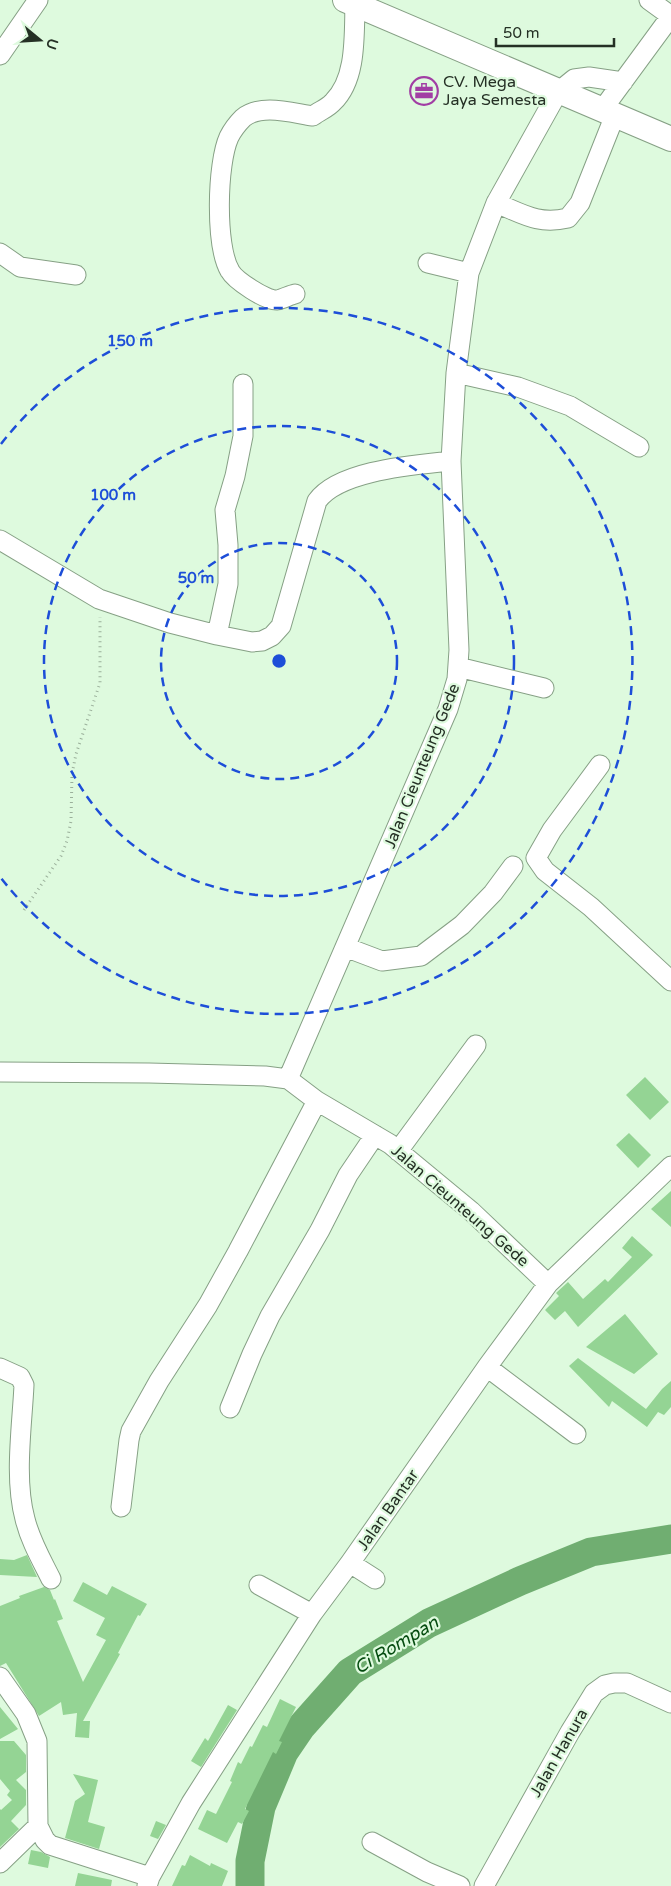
<svg xmlns="http://www.w3.org/2000/svg" width="671" height="1886" font-family="'Varela Round',sans-serif">
  <style>
    .lines { fill: none; stroke-linecap: round; stroke-linejoin: round }
    .river { stroke: #70ae71; stroke-width: 29 }
    .building { fill: #94d494 }
    .minor-casing { stroke: #86a085; stroke-width: 21 }
    .major-casing { stroke: #86a085; stroke-width: 26 }
    .path { stroke: #9bb09b; stroke-width: 3; stroke-dasharray: 1 4; stroke-linecap: butt }
    .minor { stroke: #fff; stroke-width: 19 }
    .major { stroke: #fff; stroke-width: 24 }
    .ring { fill: none; stroke: #1d4ed8; stroke-width: 2.5; stroke-dasharray: 9 6 }
    .labels { text-anchor: middle; dominant-baseline: central; stroke-width: 4.5; stroke-linejoin: round; paint-order: stroke }
    .poi-label { font-size: 16px; fill: #253025; stroke: #defade; text-anchor: start }
    .street-label { font-size: 16px; fill: #253025; stroke: #defade }
    .water-label { font-size: 18px; font-style: italic; fill: #044b0f; stroke: #defade }
    .centre { fill: #1d4ed8; stroke: #defade; stroke-width: 2.5 }
    .ring-label { font-size: 15px; text-anchor: middle; font-weight: bold; fill: #1d4ed8; stroke: #defade; stroke-width: 4.5; stroke-linejoin: round; paint-order: stroke }
  </style>
  <rect width="100%" height="100%" fill="#defade"/>
  <g class="lines">
    <path class="river" d="M250,1886V1861L261,1807L284,1752L301,1727L350,1672L429,1623L520,1581L591,1552L671,1539"/>
  </g>
  <path class="building" d="M645,1077L669,1102L650,1120L626,1095Z
    M629,1133L651,1155L638,1168L616,1145Z
    M671,1191V1227L651,1209Z
    M632,1236L653,1255L578,1327L565,1311L555,1320L545,1310L559,1296L556,1293L568,1282L583,1299L605,1279L608,1282L632,1257L622,1248Z
    M625,1314L658,1354L634,1374L586,1347Z
    M578,1358L646,1409L662,1389L671,1381V1407L664,1415L658,1412L647,1427L612,1401L609,1407L569,1366Z
    M27,1555L37,1577L0,1575V1559L14,1560Z
    M83,1582L107,1595L112,1586L147,1604L140,1616L138,1615L118,1653L120,1654L83,1721H90L89,1738L75,1737L77,1713L63,1715L61,1702L39,1716L6,1663L0,1666V1606L20,1598L19,1596L44,1587L50,1590L54,1600L55,1599L63,1619L57,1621L83,1682L106,1640L96,1635L105,1618L73,1601Z
    M280,1699L296,1707L279,1741L282,1742L276,1754L273,1752L245,1809L249,1811L242,1824L238,1822L227,1843L198,1829L207,1810L216,1814L232,1782L230,1781L238,1762L241,1764L250,1746L252,1747L263,1725L267,1727Z
    M228,1705L237,1710L201,1767L191,1761L205,1738L208,1741Z
    M0,1707L18,1729L0,1739Z
    M0,1741H14L26,1755V1772L16,1780L26,1790V1805L11,1821L19,1829L0,1847V1809L1,1810L12,1800L7,1795L10,1791L0,1779Z
    M73,1774L98,1780L88,1822L105,1827L99,1849L65,1838L75,1801L85,1794Z
    M156,1821L166,1825L158,1839L150,1836Z
    M31,1850L41,1852L50,1857L48,1868L28,1864Z
    M190,1855L210,1866L211,1863L228,1871L222,1886H172L182,1865L185,1866Z
    M78,1873L112,1880L111,1886H75Z"/>
  <g class="lines">
    <defs>
      <path id="minor" d="M649,0L671,16
        M0,55L38,0
        M602,110L671,16
        M496,203C523,214 538,225 568,218L580,203L615,115
        M0,253L20,267L76,275
        M428,263L469,273
        M295,294C290,295 283,299 277,300C266,301 235,280 230,271C215,246 217,163 229,137C232,131 239,122 243,118C261,103 292,113 313,116C319,111 328,108 333,102C357,79 354,35 355,4
        M456,373L518,387L570,406L639,447
        M0,540L99,599L170,623L217,635L252,642L262,641L272,636L281,626L317,501C339,470 415,465 451,461
        M217,635L228,584V545L225,510L235,476L243,436V384
        M458,667L544,688
        M600,765L552,830L536,858L545,871L591,907L671,981
        M345,947L382,961L421,956L462,925L493,893L513,866
        M0,1072L149,1073L265,1076L288,1079L317,1101L390,1144L471,1211L548,1284
        M288,1079L448,709L457,679L459,650L451,461L456,373L469,273L496,203L558,92L574,79L589,77L623,82
        M398,1151L476,1045
        M487,1367L576,1434
        M0,1368L20,1377L24,1385C22,1427 14,1479 25,1519C30,1540 41,1559 51,1579
        M230,1408L252,1354L270,1316L320,1230L348,1175L375,1135
        M121,1507L129,1440L131,1431L159,1381L208,1305L238,1251L317,1101
        M350,1563L375,1579
        M259,1585L312,1614
        M0,1677L26,1714L37,1741L38,1826L45,1840L50,1845L150,1877
        M372,1842L427,1872L460,1886
        M0,1863L38,1826
        M147,1886L150,1877L191,1803L312,1614L350,1563L487,1367L548,1284L671,1166
        M484,1886L570,1732L594,1693L605,1685L614,1683H627L671,1703"/>
      <path id="major" d="M345,0L671,139"/>
    </defs>
    <use href="#minor" class="minor-casing"/>
    <use href="#major" class="major-casing"/>
    <path class="path" d="M24,910L61,856L67,841L71,821L72,774L76,754L100,683V617"/>
    <use href="#minor" class="minor"/>
    <use href="#major" class="major"/>
  </g>
  <g class="ring">
    <circle cx="279" cy="661" r="118"/>
    <circle cx="279" cy="661" r="235"/>
    <path d="M1 444A353 353 0 1 1 1 878"/>
  </g>
  <defs>
    <symbol id="office-ring" viewBox="-11 -11 22 22"><circle r="9.5" fill="#defade" stroke="#a13ea4" stroke-width="1.5"/><path d="M-6-3h4V-5.5h4V-3h4V5H-6ZM-1-4.5V-3h2v-1.5ZM-6 0V1H6V0Z" fill="#a13ea4"/></symbol>
  </defs>
  <g fill-rule="evenodd">
    <use href="#office-ring" x="408" y="75" width="32" height="32"/>
  </g>
  <g class="labels">
    <g class="poi-label">
      <text x="443" y="82">CV. Mega<tspan x="443" dy="18">Jaya Semesta</tspan></text>
    </g>
    <g class="street-label">
      <text transform="translate(422 766) rotate(-68)">Jalan Cieunteung Gede</text>
      <text transform="translate(460 1206) rotate(41)">Jalan Cieunteung Gede</text>
      <text transform="translate(388 1510) rotate(-55)">Jalan Bantar</text>
      <text transform="translate(559 1753) rotate(-60)">Jalan Hanura</text>
    </g>
    <g class="water-label">
      <text transform="translate(396 1645) rotate(-31)">Ci Rompan</text>
    </g>
  </g>
  <circle cx="279" cy="661" r="8" class="centre"/>
  <g class="ring-label">
    <text x="130" y="346">150 m</text>
    <text x="113" y="500">100 m</text>
    <text x="196" y="583">50 m</text>
  </g>
  <g transform="translate(40 40) rotate(108)" stroke="#defade" stroke-width="4" paint-order="stroke">
  <path d="M0-4L9 19L0 12L-9 19Z" fill="#253025"/>
  <text y="-8" font-size="14" font-weight="bold" text-anchor="middle" fill="#253025">U</text>
  </g>
  <path d="M496 38v8h118v-8" fill="none" stroke="#253025" stroke-width="2.5"/>
  <text x="503" y="38" font-size="15" fill="#253025" stroke="#defade" stroke-width="4" paint-order="stroke">50 m</text>
</svg>
